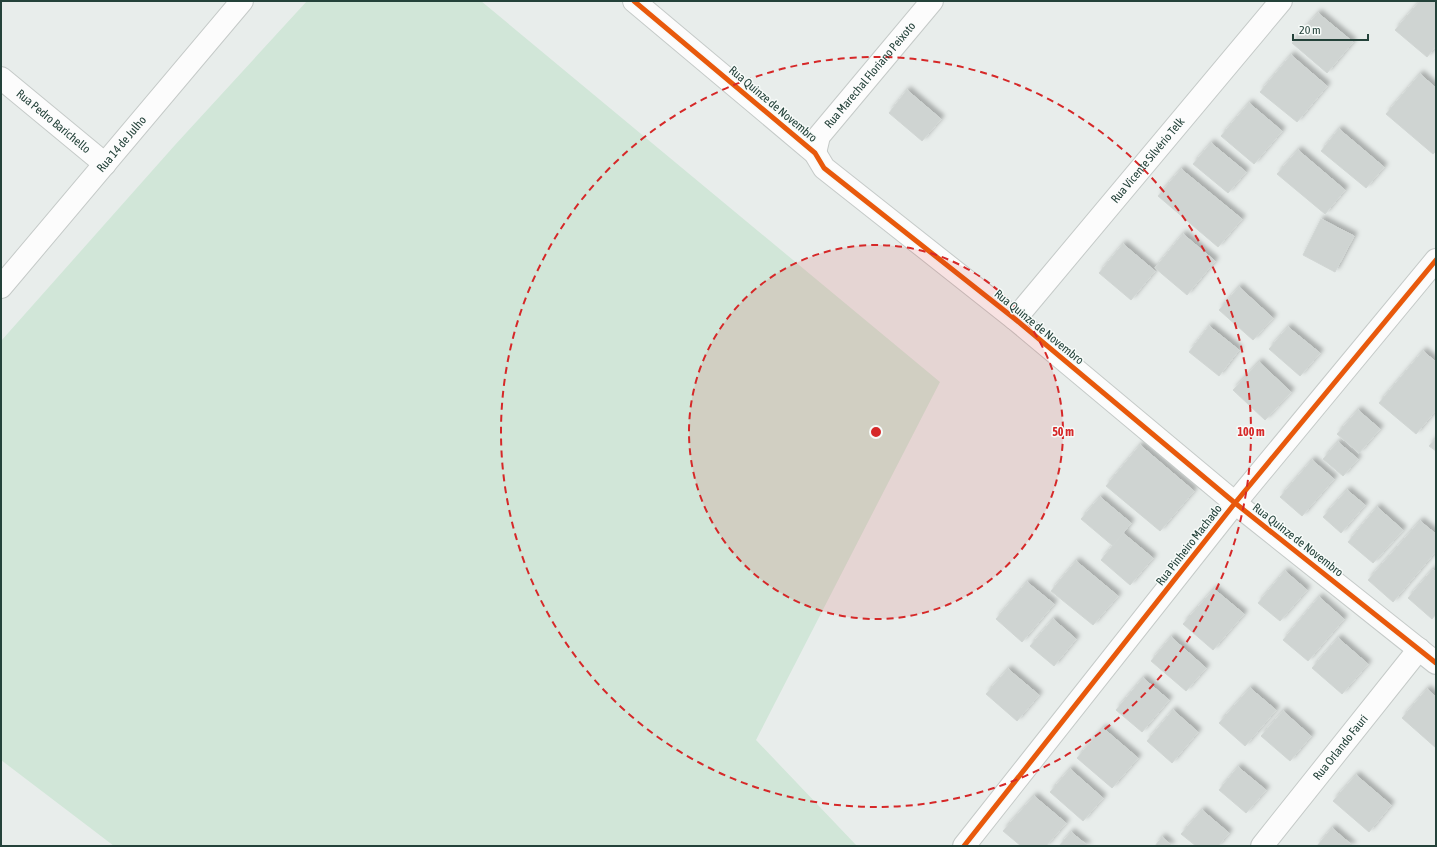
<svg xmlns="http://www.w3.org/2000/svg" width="1437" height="847" font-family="'Asap Condensed',sans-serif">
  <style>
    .green { fill: #d1e6d8 }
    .building { fill: #cfd4d2; stroke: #d1d6d4; filter: url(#shadow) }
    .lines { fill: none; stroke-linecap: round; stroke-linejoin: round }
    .minor-casing { stroke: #c5cac8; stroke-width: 24 }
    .tertiary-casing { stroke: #c5cac8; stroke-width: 24 }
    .minor { stroke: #fcfcfc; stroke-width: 22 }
    .tertiary { stroke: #fcfcfc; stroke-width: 22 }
    .cycleway-casing { stroke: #f7fbf9; stroke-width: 8 }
    .cycleway { stroke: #e8590c; stroke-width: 5 }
    .ring { fill: none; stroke: #d62828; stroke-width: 2; stroke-dasharray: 7 5 }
    .labels { text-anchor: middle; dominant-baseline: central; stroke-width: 3; stroke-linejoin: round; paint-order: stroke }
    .street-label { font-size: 12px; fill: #24423a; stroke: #f7fbf9 }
    .centre { fill: #d62828; stroke: #f7fbf9; stroke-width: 2 }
    .ring-label { font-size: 12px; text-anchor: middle; font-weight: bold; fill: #d62828; stroke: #f7fbf9; stroke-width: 3; stroke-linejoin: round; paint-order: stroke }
  </style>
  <defs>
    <filter id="shadow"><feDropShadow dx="3.5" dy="-3.5" stdDeviation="2" flood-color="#0004"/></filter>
  </defs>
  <rect width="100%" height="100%" fill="#e8edeb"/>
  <path class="green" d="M307,1H481L940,382L756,740L857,846H114L1,760V341L175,145Z"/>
  <path class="building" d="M1420,1H1436V46L1427,57L1395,30Z
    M1318,13L1353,42L1327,73L1292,43Z
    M1291,55L1327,86L1297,122L1260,92Z
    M1420,74L1436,88V151L1433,154L1386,114Z
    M907,90L941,119L922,141L889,113Z
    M1249,103L1282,131L1254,164L1221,136Z
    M1339,129L1384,167L1366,188L1321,151Z
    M1211,143L1246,172L1228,193L1193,164Z
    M1298,150L1345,190L1325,214L1277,174Z
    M1181,169L1242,219L1218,247L1158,196Z
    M1321,219L1354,236L1335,272L1303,255Z
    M1183,234L1215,261L1187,295L1155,268Z
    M1123,244L1155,271L1131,300L1099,273Z
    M1239,287L1273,318L1253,340L1219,310Z
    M1209,326L1239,350L1219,376L1189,352Z
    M1288,327L1320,353L1300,376L1269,349Z
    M1423,351L1436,362V410L1416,434L1379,403Z
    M1259,362L1291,392L1265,420L1233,390Z
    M1358,410L1380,429L1359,453L1337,434Z
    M1436,438V451L1429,446Z
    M1338,442L1358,459L1343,476L1323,459Z
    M1140,445L1194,491L1160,531L1106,486Z
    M1312,460L1334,479L1302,516L1280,497Z
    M1347,490L1365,505L1341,533L1323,517Z
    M1100,497L1131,523L1113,546L1081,519Z
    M1377,507L1403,530L1373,563L1348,542Z
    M1420,521L1436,534V551L1393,602L1368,580Z
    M1123,533L1153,558L1130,585L1101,560Z
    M1076,561L1118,596L1093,625L1051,591Z
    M1433,569L1436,572V614L1432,619L1408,598Z
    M1285,571L1307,590L1280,621L1258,603Z
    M1027,582L1054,604L1022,642L996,619Z
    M1214,589L1244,614L1213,650L1183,624Z
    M1319,597L1344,619L1308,661L1283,640Z
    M1053,619L1076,639L1054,666L1030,646Z
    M1171,637L1206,668L1186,691L1151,661Z
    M1338,638L1368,664L1342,694L1312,668Z
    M1008,669L1039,695L1017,721L986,694Z
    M1143,678L1169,700L1142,732L1116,710Z
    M1250,688L1276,710L1245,746L1219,723Z
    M1427,689L1436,697V748L1402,718Z
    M1173,710L1198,732L1172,763L1147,741Z
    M1283,711L1311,736L1290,761L1261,736Z
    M1103,728L1138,758L1112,788L1077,758Z
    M1238,767L1266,790L1246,813L1219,790Z
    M1070,769L1103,798L1083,821L1050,792Z
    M1356,775L1391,805L1369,832L1333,801Z
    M1034,796L1066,823L1046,846H1021L1003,831Z
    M1202,810L1229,833L1218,846H1196L1181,834Z
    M1332,828L1353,846H1317Z
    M1071,832L1088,846H1059Z
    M1162,837L1172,846H1155Z"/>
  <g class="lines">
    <defs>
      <g id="minor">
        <path d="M634,1L815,153L824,168L1015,319L1235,503L1436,663"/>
        <path id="s1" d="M1,78L105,164"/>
        <path id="s2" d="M815,153L819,136L932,1"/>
        <path id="s3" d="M1015,319L1281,1"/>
        <path d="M964,846L1235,503L1436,260"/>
        <path id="s4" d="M1262,846L1419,649"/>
      </g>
      <g id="tertiary">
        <path id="s5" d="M1,287L242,1"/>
      </g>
    </defs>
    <use href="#minor" class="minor-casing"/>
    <use href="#tertiary" class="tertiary-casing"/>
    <use href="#minor" class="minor"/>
    <use href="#tertiary" class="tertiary"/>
    <defs>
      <path id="cycleway" d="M634,1L815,153L824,168L1015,319L1235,503L1436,663
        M964,846L1235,503L1436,260"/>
    </defs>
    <use href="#cycleway" class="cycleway-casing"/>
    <use href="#cycleway" class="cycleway"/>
  </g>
  <circle cx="876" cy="432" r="187" fill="#d62828" fill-opacity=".12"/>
  <g class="ring">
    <circle cx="876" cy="432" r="187"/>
    <circle cx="876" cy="432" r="375"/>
  </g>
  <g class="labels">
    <g class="street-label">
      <text stroke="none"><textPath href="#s2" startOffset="97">Rua Marechal Floriano Peixoto</textPath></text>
      <text transform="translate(773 104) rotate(40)">Rua Quinze de Novembro</text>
      <text stroke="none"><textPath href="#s1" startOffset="68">Rua Pedro Barichello</textPath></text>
      <text stroke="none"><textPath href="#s5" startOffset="187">Rua 14 de Julho</textPath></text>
      <text stroke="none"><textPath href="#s3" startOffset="207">Rua Vicente Silvério Telk</textPath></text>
      <text transform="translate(1039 327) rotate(39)">Rua Quinze de Novembro</text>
      <text transform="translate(1298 540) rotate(38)">Rua Quinze de Novembro</text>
      <text transform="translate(1189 545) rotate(-52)">Rua Pinheiro Machado</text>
      <text stroke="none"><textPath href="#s4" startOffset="126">Rua Orlando Fauri</textPath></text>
    </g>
  </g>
  <circle cx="876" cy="432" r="6" class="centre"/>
  <g class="ring-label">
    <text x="1063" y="436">50 m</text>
    <text x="1251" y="436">100 m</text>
  </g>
  <rect width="1437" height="847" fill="none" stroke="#24423a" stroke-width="4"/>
  <path d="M1293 34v6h75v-6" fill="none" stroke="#24423a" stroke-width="2"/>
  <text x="1299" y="34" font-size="12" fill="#24423a" stroke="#f7fbf9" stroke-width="3" paint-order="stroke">20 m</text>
</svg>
